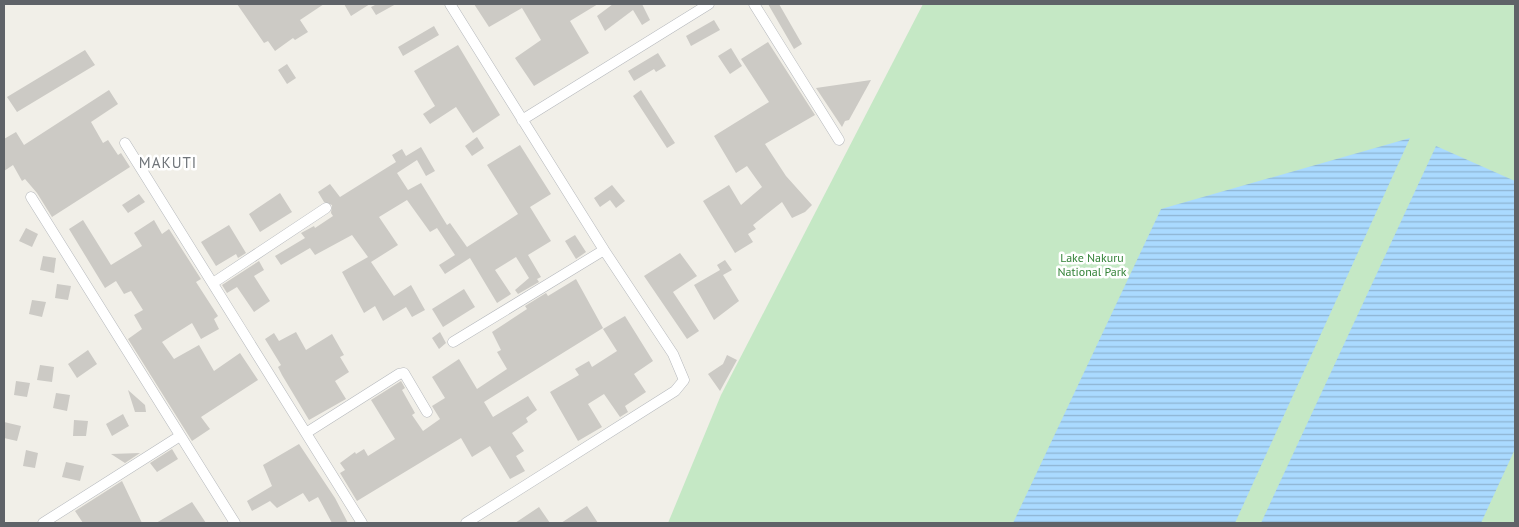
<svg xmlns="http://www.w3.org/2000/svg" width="1519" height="527" font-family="'PT Sans',sans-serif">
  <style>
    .green { fill: #c5e8c5 }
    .water { fill: url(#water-rules) }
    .building { fill: #cccac5 }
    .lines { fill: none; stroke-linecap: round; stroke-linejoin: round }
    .street-casing { stroke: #b5b8bc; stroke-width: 11 }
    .street { stroke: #fff; stroke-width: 10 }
    .labels { text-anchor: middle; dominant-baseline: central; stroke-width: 5; stroke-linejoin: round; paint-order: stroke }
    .park-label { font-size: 12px; fill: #348238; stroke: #fff }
    .quarter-label { font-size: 15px; letter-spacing: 1px; fill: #70757a; stroke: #fff }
  </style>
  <defs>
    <pattern id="water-rules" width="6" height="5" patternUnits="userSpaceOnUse" patternTransform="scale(1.25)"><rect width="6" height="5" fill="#aadaff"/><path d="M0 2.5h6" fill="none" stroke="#8eb4d2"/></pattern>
  </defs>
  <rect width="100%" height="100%" fill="#f1efe8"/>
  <path class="green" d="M923,4H1515V523H668L721,395Z"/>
  <path class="water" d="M1410,138L1235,523H1013L1161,209Z
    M1436,146L1515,181V449L1481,523H1261Z"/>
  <path class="building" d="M237,4H324L300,20L308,32L295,40L293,38L275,51L268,41L264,43Z
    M344,4H370L351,16Z
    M377,4H396L376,15L371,7Z
    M474,4H598L570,21L589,53L534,86L515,58L541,40L522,8L489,27Z
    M613,4H642L650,20L642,25L633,10L605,31L597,16Z
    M768,4H779L802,44L794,49Z
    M714,20L720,30L691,46L686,36Z
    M434,26L439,35L403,56L398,47Z
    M768,42L815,115L765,144L786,176L812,205L805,212L792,218L782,202L753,225L756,229L748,234L753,242L735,253L703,201L729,185L741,205L762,187L747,166L736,173L714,136L769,102L741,59Z
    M458,45L500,115L473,133L456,107L430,124L423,114L435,106L414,71Z
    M731,48L742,66L730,74L718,56Z
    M85,50L95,65L17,112L7,97Z
    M658,53L666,66L656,72L654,69L634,81L628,71Z
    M287,64L296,78L287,84L278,70Z
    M871,80L849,120L845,121L842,127L816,88Z
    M109,90L118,104L91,122L103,143L108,140L118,155L121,153L130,167L52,217L37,193L25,179L22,181L13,165L4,171V139L16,132L24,145Z
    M641,90L675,143L667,148L633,96Z
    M477,137L484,148L472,156L465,146Z
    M520,145L551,194L530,207L551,241L528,255L541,277L537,279L539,282L518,294L515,290L529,278L516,257L495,270L511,294L497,303L470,258L445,274L439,265L455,255L437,228L430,232L407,200L379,217L398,245L371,262L394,296L411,285L425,310L412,317L406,307L383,321L375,306L364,313L342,272L368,257L352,235L315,255L310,248L281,265L275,256L305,238L301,233L314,226L315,228L333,216L331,213L332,205L324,202L318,192L330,184L340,197L396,162L392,155L402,149L406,156L421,147L435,171L426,176L417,160L397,173L408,190L421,183L447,225L450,223L467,247L518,214L487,165Z
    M612,185L625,201L616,208L610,200L600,207L594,198Z
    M280,193L292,212L260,232L249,214Z
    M139,194L145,202L128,213L122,205Z
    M83,220L111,265L142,246L134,233L154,220L162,234L169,229L201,279L196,282L218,316L214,319L219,329L201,339L192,323L162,342L174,359L199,345L214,371L240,353L258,380L201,417L210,429L192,441L128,339L142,329L134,315L143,310L131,291L124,294L116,281L105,288L69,229Z
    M229,225L246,253L238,258L236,254L216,266L201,242Z
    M26,228L38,234L32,247L19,241Z
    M575,235L586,252L576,259L565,241Z
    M680,253L697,276L673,292L699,331L687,339L644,276Z
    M43,256L56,258L54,273L40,270Z
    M725,260L732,270L723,275L739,301L714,320L694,285L720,270L717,265Z
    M259,261L264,270L254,276L270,301L254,312L237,287L227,293L222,285Z
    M576,279L603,328L484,402L493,417L528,396L537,410L526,418L528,422L512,433L524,451L516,456L525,471L510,479L490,446L472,457L461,438L357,501L340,473L345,470L340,463L355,452L356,454L364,449L368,456L395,439L371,400L401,381L405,388L402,390L415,413L412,415L423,431L440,419L432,406L445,398L432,377L459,359L477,389L507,369L497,352L501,350L492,332L527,309L525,306L546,293L548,296Z
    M57,284L71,286L68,300L55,298Z
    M464,289L475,307L443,327L432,309Z
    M32,300L46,302L42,317L29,314Z
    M625,316L653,361L634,374L646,392L625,406L628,412L620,417L604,394L588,404L602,427L578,441L550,392L579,375L575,369L589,361L592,367L617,351L603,329Z
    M296,332L306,350L332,334L344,355L340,357L349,372L335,381L346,399L309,420L282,375L278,367L281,365L265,339L274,333L279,341Z
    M440,332L446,343L439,349L432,338Z
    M88,350L97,364L77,378L68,364Z
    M727,355L737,360L720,391L708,374L723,364Z
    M40,365L54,367L52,382L37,380Z
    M16,381L30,383L27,397L14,395Z
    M128,390L145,405L146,412H135Z
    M56,393L70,395L67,411L53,408Z
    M123,414L129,426L112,436L106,424Z
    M74,420L88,421L86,436H73Z
    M4,422L21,426L17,441L4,438Z
    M299,444L335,498L348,523H332L318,497L309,502L303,493L277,508L270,501L252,511L247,501L272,486L263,465Z
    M172,449L178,459L157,472L150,463Z
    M26,450L38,453L35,468L23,466Z
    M140,453L125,463L111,454Z
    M66,462L84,466L80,481L62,477Z
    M122,481L142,523H83L75,511Z
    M192,502L206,523H156Z
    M587,506L598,523H561Z
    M539,507L550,523H515Z"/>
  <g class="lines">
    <defs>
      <path id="street" d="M450,4L604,250L673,354L684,380L675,391L466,523
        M754,4L839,140
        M522,120L709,4
        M125,143L362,523
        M31,197L235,523
        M213,283L326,208
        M453,342L604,250
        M306,433L399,374L404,373L427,412
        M43,523L180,436"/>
    </defs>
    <use href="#street" class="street-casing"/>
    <use href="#street" class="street"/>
  </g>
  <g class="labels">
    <g class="park-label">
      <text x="1092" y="257">Lake Nakuru<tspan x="1092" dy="14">National Park</tspan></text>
    </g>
    <g class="quarter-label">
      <text x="168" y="162">MAKUTI</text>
    </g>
  </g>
  <rect width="1519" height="527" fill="none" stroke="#5f6368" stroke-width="10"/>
</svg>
